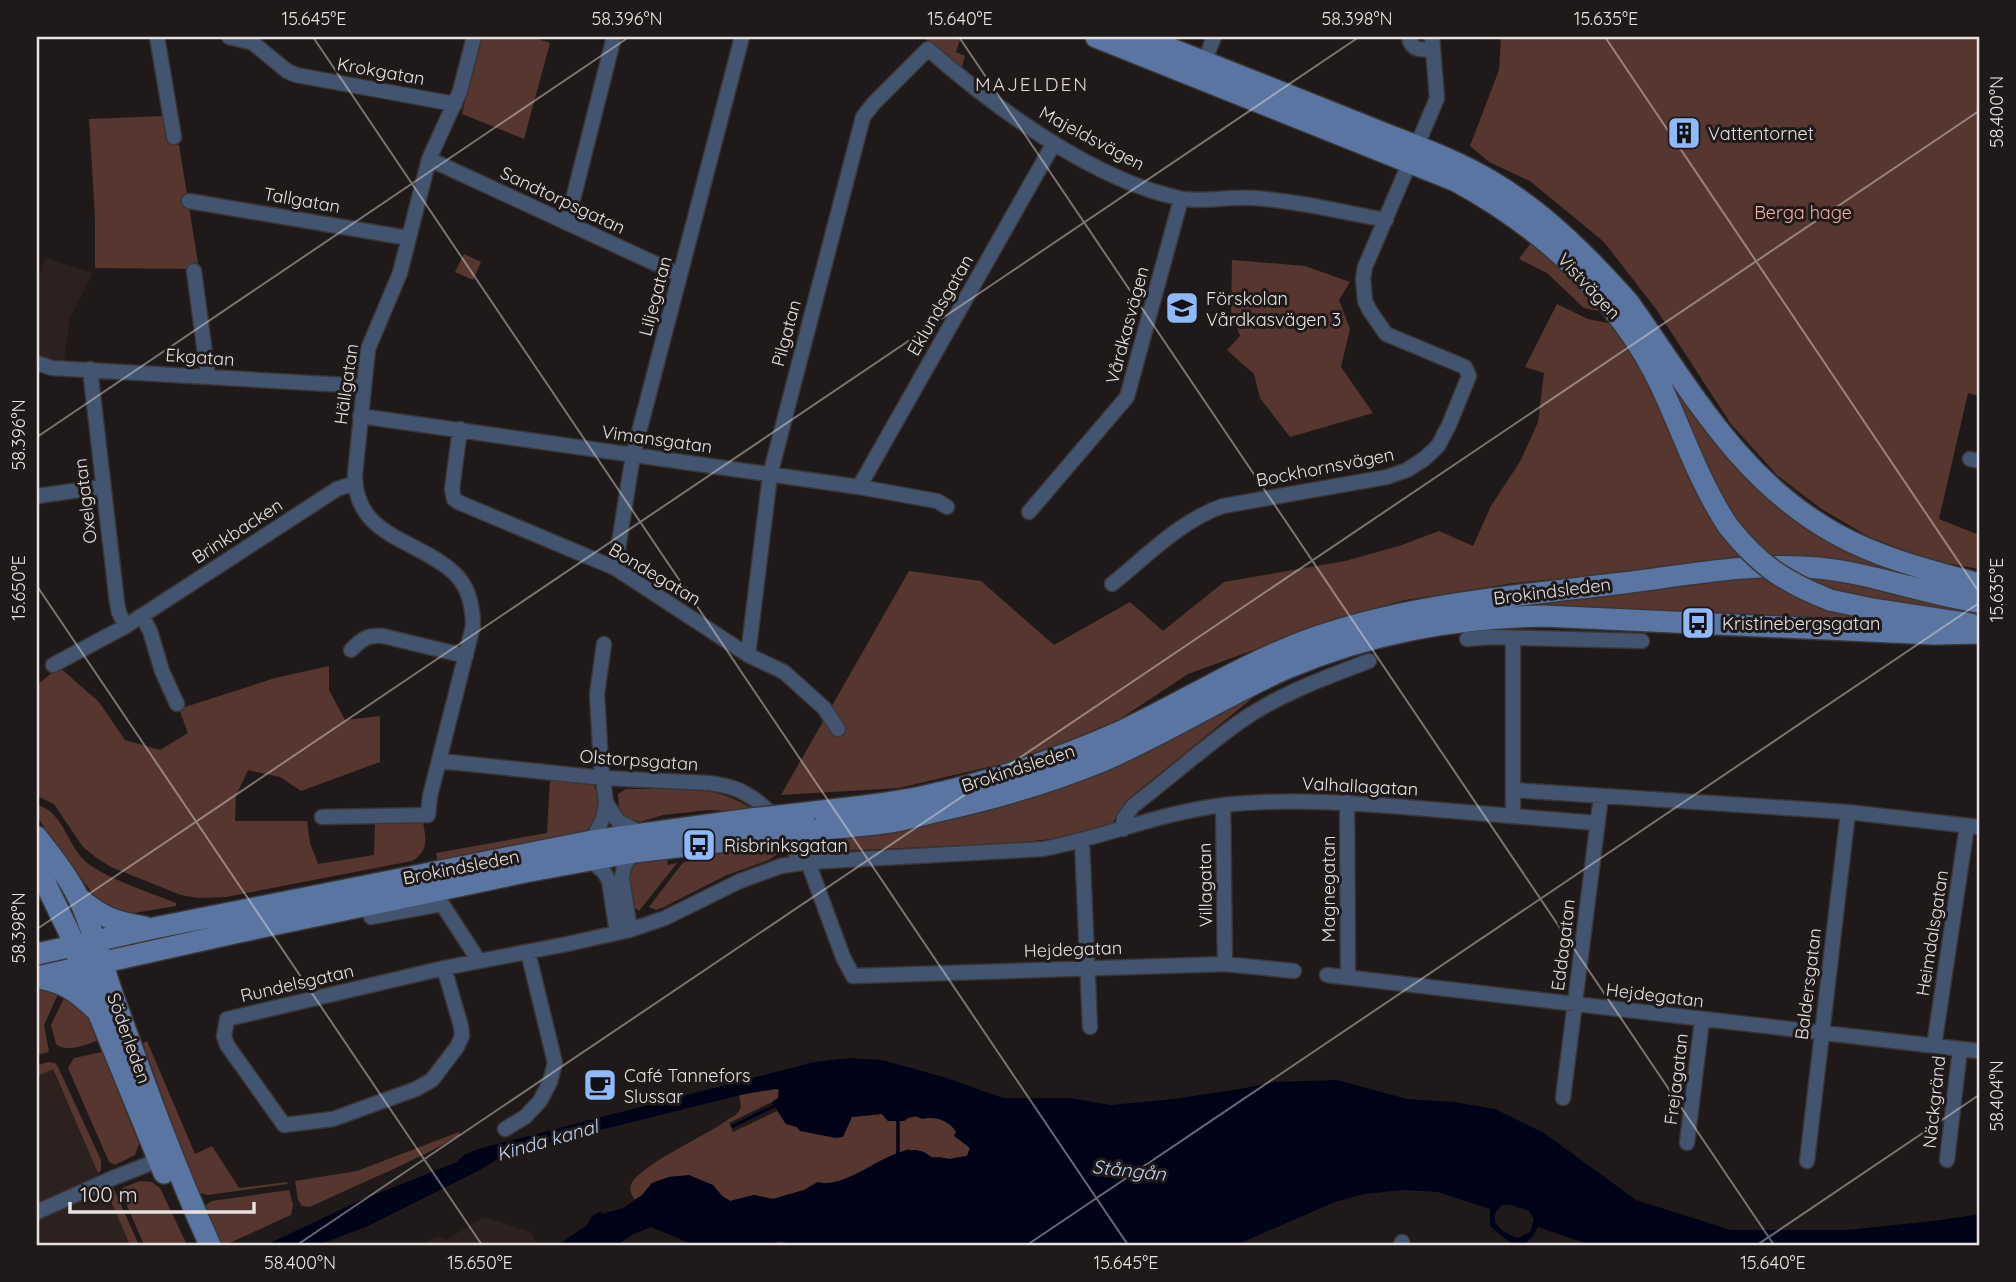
<svg xmlns="http://www.w3.org/2000/svg" width="2016" height="1282" font-family="Quicksand,sans-serif">
  <style>
    .built { fill: #2c211e }
    .green { fill: #57362f }
    .water { fill: #000318; fill-rule: evenodd }
    .lines { fill: none; stroke-linecap: round; stroke-linejoin: round }
    .stream { stroke: #000318; stroke-width: 3.5 }
    .street-casing { stroke: #3b3635; stroke-width: 17 }
    .secondary-casing { stroke: #3b3635; stroke-width: 24 }
    .street { stroke: #435471; stroke-width: 14 }
    .secondary { stroke: #5a75a2; stroke-width: 21 }
    .secondary-bridge-casing { stroke: #3b3635; stroke-width: 24; stroke-linecap: butt }
    .secondary-bridge { stroke: #5a75a2; stroke-width: 21 }
    .ticks { fill: none; stroke: #e6e2e1; stroke-width: 2; stroke-opacity: 0.45 }
    .labels { text-anchor: middle; dominant-baseline: central; stroke-width: 6; stroke-linejoin: round; paint-order: stroke }
    .street-label { font-size: 18px; fill: #e6e2e1; stroke: #1f1a19 }
    .poi-label { font-size: 18px; fill: #e6e2e1; stroke: #1f1a19; text-anchor: start }
    .park-label { font-size: 18px; fill: #f4afa0; stroke: #1f1a19 }
    .neighbourhood-label { font-size: 19px; letter-spacing: 2px; fill: #dfd7d6; stroke: #1f1a19 }
    .water-label { font-size: 19px; font-style: italic; fill: #c1d5f6; stroke: #1f1a19 }
    .neatline { fill: none; stroke: #e6e2e1; stroke-width: 2.5 }
    .ticks-label { font-size: 18px; text-anchor: middle; fill: #e6e2e1 }
  </style>
  <rect width="100%" height="100%" fill="#1f1a19"/>
  <path class="built" d="M45,258L93,273L70,318L64,361L45,359L37,354V286Z
    M52,1069L100,1176L37,1205V1076Z
    M105,1188L130,1245H37V1219Z
    M484,1217L531,1232L537,1245H428L425,1242L439,1236L446,1240Z"/>
  <path class="green" d="M480,37H532L550,43L524,139L462,114Z
    M923,37H961L956,52L965,56L961,70Z
    M1501,37H1979V396L1968,393L1939,519L1979,535V569L1930,560L1869,537L1820,508L1777,475L1731,424L1656,309L1604,242L1530,181L1489,162L1470,146L1499,70Z
    M165,116L171,145H179L199,269L95,268V217L89,119Z
    M1533,240L1607,313L1584,308L1547,273L1519,259Z
    M464,254L481,262L473,280L455,272Z
    M1232,260L1305,266L1350,282L1339,300L1350,329L1341,367L1373,413L1290,437L1260,398L1254,374L1227,350L1240,336L1231,311Z
    M1557,304L1588,319L1612,324L1625,339L1748,560L1514,583L1405,600L1341,618L1188,674L1120,719L1026,758L899,788L781,795L909,571L981,581L1054,645L1130,602L1163,631L1224,582L1345,561L1399,546L1439,531L1473,546L1491,506L1521,460L1538,422L1544,373L1525,367Z
    M1654,350L1762,490L1979,591L1770,560L1749,539L1716,492Z
    M1791,573L1811,575L1979,610V614L1879,602L1827,590Z
    M1768,576L1930,624L1517,609V604Z
    M329,666V690L345,720L380,716V762L301,791L280,777L248,770L236,796L235,821H307L310,843L318,864L374,855L375,824L423,822C426,839 429,851 412,861L226,897L198,898L181,895L111,867L98,859L83,847L54,804L37,796V685L59,667L99,702L125,740L160,750L188,733L179,709L275,678Z
    M1255,696L1127,800L1112,824L1070,837L1013,843L815,852V841L897,832L976,814L1029,799L1077,783L1127,762Z
    M550,779L593,784C604,802 597,823 582,835L438,865L436,853L547,833Z
    M626,789C667,790 715,783 750,808L732,811L709,810L663,815L640,822L627,818L622,812L619,807L618,794Z
    M37,805C63,811 67,845 86,862C105,878 151,893 176,903V906L122,915L98,901L37,817Z
    M782,844L780,852L769,860L727,875L664,907L656,910L649,907L681,865L684,862L706,859V855Z
    M640,860H667L668,865L677,863L639,911L632,906L625,877L634,863Z
    M42,989L60,990L44,1025L49,1052L37,1055V990Z
    M66,994L87,1015L97,1041C84,1045 67,1053 56,1044L51,1025Z
    M147,1041L195,1154L212,1146L239,1188L288,1182L287,1184L208,1195L200,1193L191,1175L143,1043Z
    M102,1052L139,1144L135,1155L115,1165L109,1162L68,1068L74,1058Z
    M49,1062L55,1063L58,1067L101,1160V1171L98,1173L53,1069L37,1076V1065Z
    M777,1089H779L778,1099L729,1123L733,1132L777,1111L786,1124L797,1127L800,1131L852,1117L882,1114L888,1121H904C913,1113 943,1116 952,1126C959,1133 963,1141 970,1148L967,1156C961,1156 955,1158 949,1159C935,1159 922,1154 908,1149C886,1157 839,1189 818,1182L804,1190L773,1199L754,1195L730,1201L722,1196L713,1185L676,1176L669,1177L652,1183L643,1195L635,1200C632,1196 629,1191 631,1185C638,1166 707,1135 726,1121C730,1118 737,1115 739,1111C742,1107 740,1100 739,1095Z
    M459,1132L460,1135C412,1163 360,1183 310,1207L302,1206L298,1200L295,1181L357,1171Z
    M140,1181L152,1182L160,1188L187,1245H144L120,1189Z
    M113,1187L139,1245H130L105,1188Z
    M289,1190L293,1205L291,1215L225,1245H222L205,1209L207,1204L212,1201Z"/>
  <path class="water" d="M849,1058L882,1060L947,1078L1003,1098H1070L1111,1105L1173,1099L1240,1089L1274,1082L1337,1080L1407,1099L1454,1102L1495,1109L1544,1133L1636,1200L1731,1230H1847L1941,1220L1979,1214V1245H1591L1538,1227C1524,1257 1508,1242 1490,1226V1209L1438,1192L1404,1190L1364,1194L1335,1202L1236,1245H1130L1118,1242L1096,1245H798L780,1241L771,1243L769,1245H694L651,1227L632,1235L617,1245H558L587,1225L592,1216L601,1211L602,1214L623,1208L642,1195L652,1183L669,1177L689,1175L713,1185L722,1196L730,1201L754,1195L773,1199L804,1190L818,1182C851,1193 903,1128 932,1158L939,1157L950,1159L967,1156L970,1148L954,1136L956,1132C949,1120 935,1116 922,1119L916,1116L908,1117L904,1121H888L882,1114L852,1117L843,1137L836,1138L800,1131L797,1127L786,1124L772,1102L778,1098L779,1090L776,1089L749,1093L564,1139L502,1156L478,1171L368,1226L318,1245H266L359,1201L457,1162L464,1155L478,1149L814,1062ZM1503,1205H1511L1529,1211L1534,1219L1530,1232L1518,1238C1503,1234 1483,1218 1503,1205Z"/>
  <g class="lines">
    <path class="stream" d="M733,1126L774,1106
      M898,1153V1121"/>
    <defs>
      <path id="street" d="M157,37L174,137
        M229,37L253,43L287,71L296,75L455,104
        M1409,37C1411,51 1422,50 1433,49
        M1202,68L1214,37
        M429,159L680,275
        M189,201L408,238
        M567,223L614,37
        M194,271L208,376
        M37,363L52,368L363,386
        M90,369L117,603L119,613L126,626
        M360,416L859,487L937,501L947,507
        M460,429L452,489L454,499L458,502L615,568L748,655L784,672L824,708L838,729
        M1970,459L1979,461
        M859,487L1054,143
        M37,496L102,487
        M1029,512L1127,397L1181,199
        M615,568L633,455L742,37
        M1112,584C1147,556 1181,520 1223,506L1387,477L1407,470L1424,459L1438,446L1449,425L1469,376L1465,367L1386,334L1370,311L1365,301L1363,279L1365,267L1435,103L1437,98L1432,37
        M142,616L150,631L162,671L177,704
        M1467,639L1491,637L1642,641
        M351,650C362,639 367,635 383,636L466,656
        M748,655L770,475L863,117L873,104L928,49C994,107 1093,180 1179,198C1201,203 1230,196 1254,198C1298,201 1342,212 1386,220
        M53,665L126,626L337,489L355,483
        M440,761L603,778L709,783C722,785 735,787 746,794C771,808 792,835 798,862
        M1514,790L1848,812L1979,827
        M1347,802L1348,976
        M606,803L618,821L641,833
        M1223,805L1225,964
        M1513,816V638
        M322,817L428,815L430,796L473,626C473,607 469,586 453,572C417,539 354,537 355,474L368,349L400,273L429,159L460,91L474,37
        M1123,829L1124,818L1133,806C1168,779 1202,749 1238,723C1277,695 1324,678 1369,661
        M592,841L603,818L606,803L601,764L597,694L604,644
        M1082,841L1090,1027
        M590,860L604,872L609,881L617,933
        M808,862L843,957L853,976L1225,964L1294,971
        M371,917L442,904L479,961
        M630,930L622,878L624,866L634,852
        M444,968L461,1026L462,1036L457,1047L432,1080L416,1089L333,1119L284,1125L227,1045L224,1036L227,1019L444,968L567,944L630,930L665,918L740,881L781,866L808,862L1043,849C1104,837 1163,812 1224,805C1288,798 1353,803 1416,808C1477,813 1537,818 1597,823
        M1327,975L1979,1051
        M1934,1046L1967,826
        M1563,1098L1601,796
        M505,1129L525,1117L540,1101L550,1082L555,1063L528,952
        M1687,1143L1702,1020
        M1947,1160L1960,1049
        M1807,1161L1848,812
        M37,1212L113,1178L164,1158
        M1401,1245L1402,1242"/>
      <path id="secondary" d="M1096,37L1456,181C1542,228 1619,297 1661,386C1683,433 1699,482 1728,526
        M1140,37C1214,65 1288,95 1363,125C1406,143 1454,158 1494,183C1546,214 1590,259 1629,303C1691,390 1740,482 1838,535C1882,559 1932,571 1979,584
        M1830,600L1872,609L1970,624
        M806,813C844,808 883,805 921,797C991,782 1059,759 1124,730C1185,701 1242,665 1305,641C1407,604 1516,596 1623,583C1687,575 1753,562 1818,568C1872,573 1925,594 1979,602
        M817,830C842,827 867,826 891,822C907,819 922,815 938,811C993,799 1048,783 1100,762C1164,735 1222,697 1285,669C1370,633 1452,618 1543,616L1934,634L1979,633
        M37,837C52,857 68,876 79,899C96,936 105,977 120,1015C148,1093 176,1170 210,1245
        M37,866L69,932L98,1012L164,1173
        M80,899C104,918 114,922 145,927
        M37,954L154,928L592,841L751,819
        M37,977L239,932L525,872L634,852L760,837
        M39,978C65,983 76,991 95,1009"/>
    </defs>
    <use href="#street" class="street-casing"/>
    <use href="#secondary" class="secondary-casing"/>
    <use href="#street" class="street"/>
    <use href="#secondary" class="secondary"/>
    <defs>
      <path id="secondary-bridge" d="M1728,526C1759,565 1784,582 1830,600
        M751,819L806,813
        M760,837L817,830"/>
    </defs>
    <use href="#secondary-bridge" class="secondary-bridge-casing"/>
    <use href="#secondary-bridge" class="secondary-bridge"/>
  </g>
  <path class="ticks" d="M313,37L1128,1245M959,37L1774,1245M1605,37L1979,592M37,437L629,37M37,586L482,1245M37,929L1359,37M297,1245L1979,111M1027,1245L1979,603M1757,1245L1979,1095"/>
  <defs>
    <symbol id="building-square" viewBox="-11 -11 22 22"><rect x="-9" y="-9" width="18" height="18" rx="4" fill="#8fb8fd" stroke="#1f1a19"/><path d="M-4-6H4V6H1V3H-1V6H-4ZM-2.5-4.3h1.7v1.8h-1.7ZM.8-4.3h1.7v1.8H.8ZM-2.5-1h1.7V.8h-1.7ZM.8-1h1.7V.8H.8Z" fill="#111"/></symbol>
    <symbol id="school-square" viewBox="-11 -11 22 22"><rect x="-9" y="-9" width="18" height="18" rx="4" fill="#8fb8fd" stroke="#1f1a19"/><path d="M0-5L7-2L0 1L-7-2ZM-4 1L0 2.5L4 1V4Q0 6-4 4Z" fill="#111"/></symbol>
    <symbol id="bus-square" viewBox="-11 -11 22 22"><rect x="-9" y="-9" width="18" height="18" rx="4" fill="#8fb8fd" stroke="#1f1a19"/><path d="M-5-6H5V4H4V6H2V4H-2V6H-4V4H-5ZM-3.5-4V0h7V-4ZM-3.5 1.2v1.5H-2V1.2ZM2 1.2v1.5H3.5V1.2Z" fill="#111"/></symbol>
    <symbol id="cafe-square" viewBox="-11 -11 22 22"><rect x="-9" y="-9" width="18" height="18" rx="4" fill="#8fb8fd" stroke="#1f1a19"/><path d="M-5.5-4.5H6V0H3Q3 3.5 0 3.5H-2.5Q-5.5 3.5-5.5 0ZM3-3.2v2h1.7v-2ZM-6 4.5H4V6H-6Z" fill="#111"/></symbol>
  </defs>
  <g fill-rule="evenodd">
    <use href="#building-square" x="1665" y="114" width="38" height="38"/>
    <use href="#school-square" x="1163" y="289" width="38" height="38"/>
    <use href="#bus-square" x="1679" y="604" width="38" height="38"/>
    <use href="#bus-square" x="680" y="826" width="38" height="38"/>
    <use href="#cafe-square" x="581" y="1066" width="38" height="38"/>
  </g>
  <g class="labels">
    <g class="street-label">
      <text transform="translate(381 71) rotate(10)">Krokgatan</text>
      <text transform="translate(1092 138) rotate(28)">Majeldsvägen</text>
      <text transform="translate(302 200) rotate(10)">Tallgatan</text>
      <text transform="translate(563 200) rotate(25)">Sandtorpsgatan</text>
      <text transform="translate(1589 286) rotate(47)">Vistvägen</text>
      <text transform="translate(655 296) rotate(-75)">Liljegatan</text>
      <text transform="translate(940 305) rotate(-60)">Eklundsgatan</text>
      <text transform="translate(1127 325) rotate(-75)">Vårdkasvägen</text>
      <text transform="translate(786 333) rotate(-75)">Pilgatan</text>
      <text transform="translate(200 357) rotate(4)">Ekgatan</text>
      <text transform="translate(346 384) rotate(-82)">Hällgatan</text>
      <text transform="translate(657 439) rotate(8)">Vimansgatan</text>
      <text transform="translate(1325 467) rotate(-11)">Bockhornsvägen</text>
      <text transform="translate(85 501) rotate(-97)">Oxelgatan</text>
      <text transform="translate(237 531) rotate(-33)">Brinkbacken</text>
      <text transform="translate(655 574) rotate(31)">Bondegatan</text>
      <text transform="translate(1552 591) rotate(-7)">Brokindsleden</text>
      <text transform="translate(639 760) rotate(4)">Olstorpsgatan</text>
      <text transform="translate(1018 768) rotate(-18)">Brokindsleden</text>
      <text transform="translate(1360 786) rotate(3)">Valhallagatan</text>
      <text transform="translate(461 867) rotate(-11)">Brokindsleden</text>
      <text transform="translate(1205 885) rotate(-91)">Villagatan</text>
      <text transform="translate(1328 889) rotate(-90)">Magnegatan</text>
      <text transform="translate(1932 933) rotate(-81)">Heimdalsgatan</text>
      <text transform="translate(1563 945) rotate(-83)">Eddagatan</text>
      <text transform="translate(1073 949) rotate(-2)">Hejdegatan</text>
      <text transform="translate(297 983) rotate(-13)">Rundelsgatan</text>
      <text transform="translate(1808 984) rotate(-83)">Baldersgatan</text>
      <text transform="translate(1655 995) rotate(7)">Hejdegatan</text>
      <text transform="translate(129 1038) rotate(70)">Söderleden</text>
      <text transform="translate(1676 1079) rotate(-83)">Frejagatan</text>
      <text transform="translate(1934 1102) rotate(-84)">Näckgränd</text>
    </g>
    <g class="poi-label">
      <text x="1708" y="133">Vattentornet</text>
      <text x="1206" y="298">Förskolan<tspan x="1206" dy="21">Vårdkasvägen 3</tspan></text>
      <text x="1722" y="623">Kristinebergsgatan</text>
      <text x="724" y="845">Risbrinksgatan</text>
      <text x="624" y="1075">Café Tannefors<tspan x="624" dy="21">Slussar</tspan></text>
    </g>
    <g class="park-label">
      <text x="1803" y="212">Berga hage</text>
    </g>
    <g class="neighbourhood-label">
      <text x="1032" y="84">MAJELDEN</text>
    </g>
    <g class="water-label">
      <text transform="translate(547 1140) rotate(-16)">Kinda kanal</text>
      <text transform="translate(1129 1170) rotate(6)">Stångån</text>
    </g>
  </g>
  <rect width="2016" height="1282" fill="none" stroke="#1f1a19" stroke-width="77"/>
  <path d="M70 1202v10h184v-10" fill="none" stroke="#e6e2e1" stroke-width="3.5"/>
  <text x="80" y="1202" font-size="21" fill="#e6e2e1" stroke="#1f1a19" stroke-width="5" paint-order="stroke">100 m</text>
  <rect x="38" y="38" width="1940" height="1206" class="neatline"/>
  <g class="ticks-label">
    <text x="314" y="25">15.645°E</text>
    <text x="627" y="25">58.396°N</text>
    <text x="960" y="25">15.640°E</text>
    <text x="1357" y="25">58.398°N</text>
    <text x="1606" y="25">15.635°E</text>
    <text transform="translate(1997 112) rotate(-90)" y="6">58.400°N</text>
    <text transform="translate(19 435) rotate(-90)" y="6">58.396°N</text>
    <text transform="translate(19 588) rotate(-90)" y="6">15.650°E</text>
    <text transform="translate(1997 590) rotate(-90)" y="6">15.635°E</text>
    <text transform="translate(19 928) rotate(-90)" y="6">58.398°N</text>
    <text transform="translate(1997 1096) rotate(-90)" y="6">58.404°N</text>
    <text x="300" y="1269">58.400°N</text>
    <text x="480" y="1269">15.650°E</text>
    <text x="1126" y="1269">15.645°E</text>
    <text x="1773" y="1269">15.640°E</text>
  </g>
</svg>
